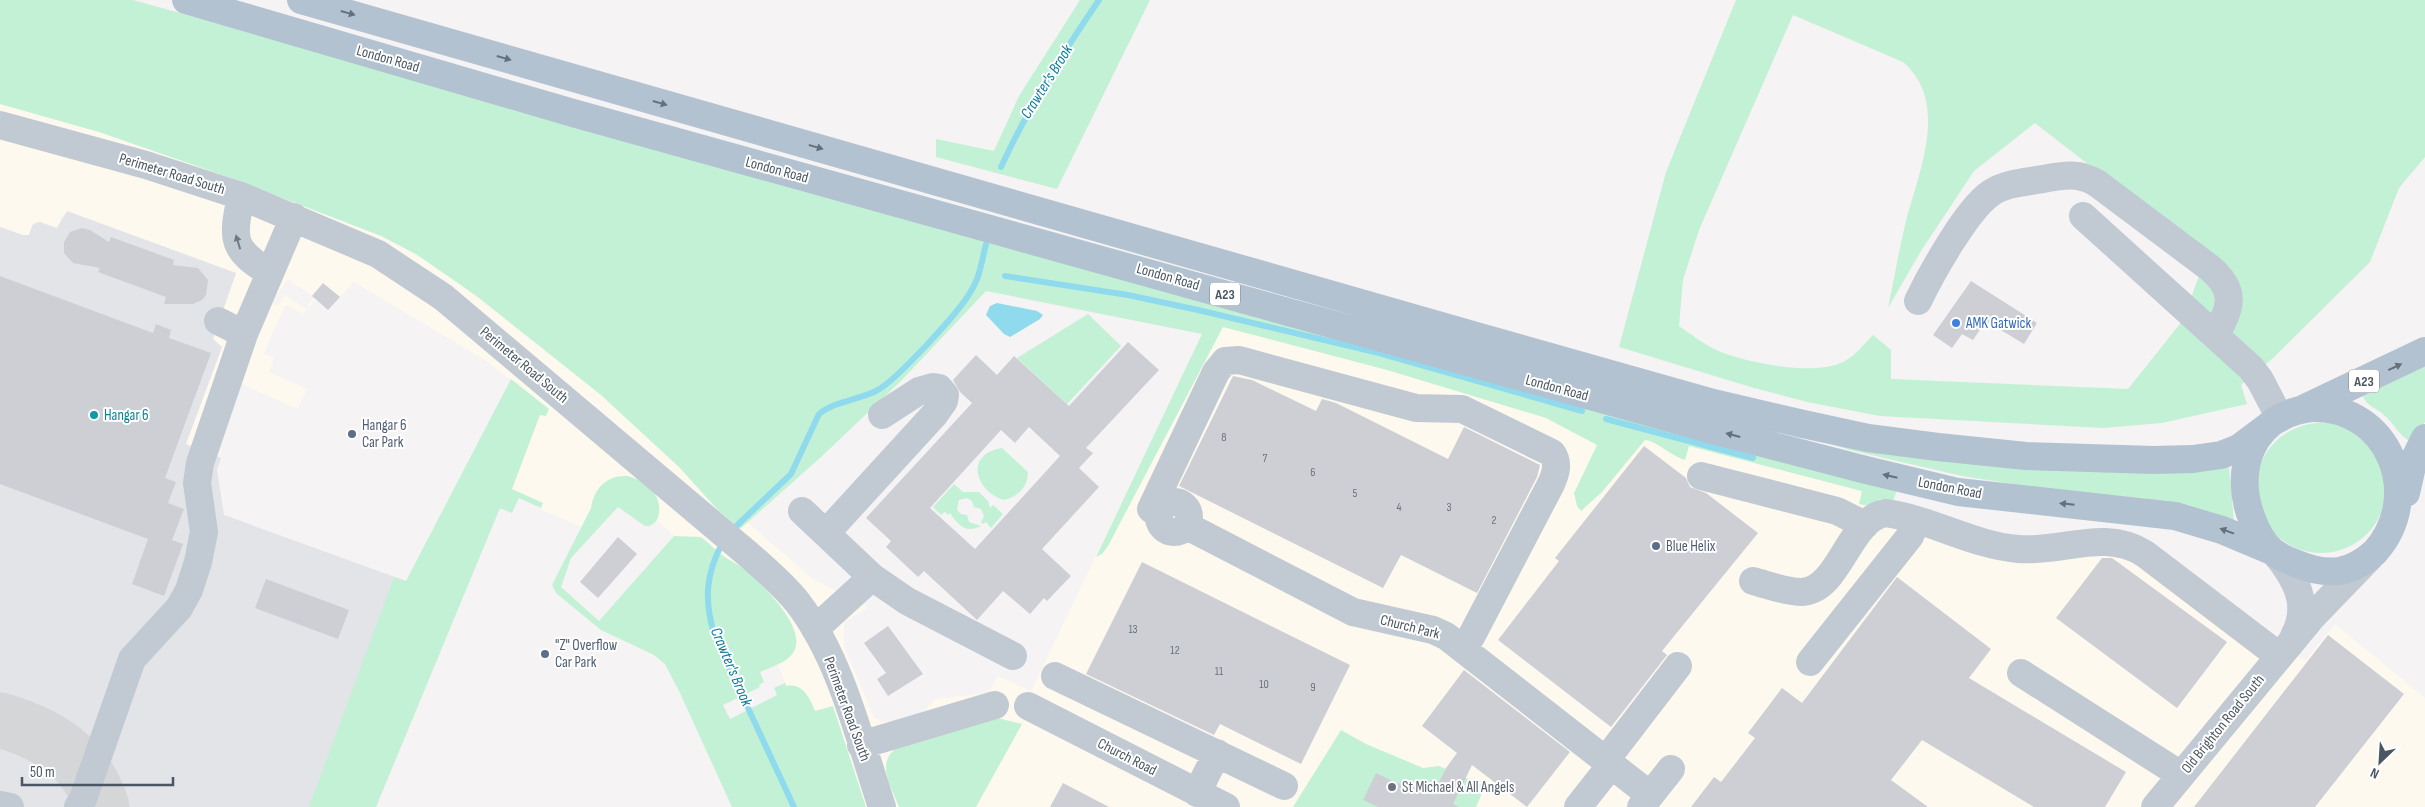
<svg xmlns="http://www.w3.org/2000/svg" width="2425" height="807" font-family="'Sofia Sans Condensed',sans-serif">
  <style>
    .commercial { fill: #fdf9ef; fill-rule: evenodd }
    .airport { fill: #e2e4e7 }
    .green { fill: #c3f1d5; fill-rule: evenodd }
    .water { fill: #90daee }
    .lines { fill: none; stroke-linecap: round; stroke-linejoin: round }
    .stream { stroke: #90daee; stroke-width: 6 }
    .taxiway { stroke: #d5d6d8; stroke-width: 55 }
    .building { fill: #cdcfd5; fill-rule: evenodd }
    .minor { stroke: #c1cad2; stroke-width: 28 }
    .major { stroke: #b3c2d1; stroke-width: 28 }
    .oneway { fill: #64717d }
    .oneway2 { fill: #6e7983 }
    .shop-dot { fill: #3f7fe0; stroke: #fff; stroke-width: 2 }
    .culture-dot { fill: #0f9aa8; stroke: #fff; stroke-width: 2 }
    .service-dot { fill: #5c6f8a; stroke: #fff; stroke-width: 2 }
    .worship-dot { fill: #6b7280; stroke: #fff; stroke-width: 2 }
    .labels { text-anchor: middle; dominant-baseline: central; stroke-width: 4; stroke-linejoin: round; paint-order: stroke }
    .number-label { font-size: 12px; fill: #6b747e }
    .shield { fill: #fff; stroke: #808990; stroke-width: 1 }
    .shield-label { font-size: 14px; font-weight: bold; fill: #4a5661 }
    .street-label { font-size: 15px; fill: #4a5661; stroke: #fff }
    .shop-label { font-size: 15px; fill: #366cbe; stroke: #fff; text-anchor: start }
    .culture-label { font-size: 15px; fill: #0d838f; stroke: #fff; text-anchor: start }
    .service-label { font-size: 15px; fill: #4e5e75; stroke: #fff; text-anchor: start }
    .worship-label { font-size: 15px; fill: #5b616d; stroke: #fff; text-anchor: start }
    .water-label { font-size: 16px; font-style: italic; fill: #0c7c9b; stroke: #fff }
  </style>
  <rect width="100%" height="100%" fill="#f5f3f3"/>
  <path class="commercial" d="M0,104L99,132L231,178L381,236L441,269L601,395L679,467L718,511L747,522L813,579L868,607L844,623V647L874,717L881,722L898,721L924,711L935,699L980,694L989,691L998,676L1031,691L1213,312L1641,433L1818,479L1990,530L2024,537L2088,531L2264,630L2305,661L2335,624L2425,698V807H859L819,711L796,708L777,663L674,536L657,520L628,476L613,477L588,523L582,527L541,510L543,503L505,486L532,396L485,360L354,282L328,310L316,300L302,314L286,305L273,332L264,354L274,358L269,372L307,389L298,409L239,383L214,455L186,444L222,347L213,339L236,273L62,216L57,228L33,224L29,235H23L0,227ZM288,279L314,297L306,309L285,295L278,306L272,302Z"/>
  <path class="airport" d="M67,211L236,273L213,339L222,347L186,444L221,458L217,470L224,515L406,581L368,807H0V227L23,235H29L33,224L40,222L57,228Z"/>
  <path class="green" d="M0,0H133L1898,487L1893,501L1880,499L1868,506L1859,504L1862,491L1689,446L1685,460C1671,456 1657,441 1645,440L1602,492L1581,511L1577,506L1574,493L1597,445L1546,418L1387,370L1223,327L1108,546L1102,554L1096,557L1202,334L986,291L901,381L821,457L740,529L719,511L679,467L601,395L478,297L416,254L381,236L231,178L99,132L0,104Z
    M1080,0H1150L1057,189L936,157V139L994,151L1019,96Z
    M1736,0H2425V157L2399,188L2370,262L2273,358L2241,385L2247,404L2162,423L2103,428L1880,416L1807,402L1754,388L1619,347L1666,172ZM1793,15L1903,62C1950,103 1919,171 1906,221C1899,250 1894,279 1888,308L1921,251L1974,171L2035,123L2206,256L2183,320L2128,389L1891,379V350L1873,335C1864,344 1856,355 1845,361C1818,377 1749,363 1721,352C1706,346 1692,335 1679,326L1683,280L1699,230Z
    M1088,314L1121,346L1067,404L1017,358Z
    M2425,365V422L2410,441C2400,437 2393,422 2384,415C2378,409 2365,405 2363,396Z
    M511,379L549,409L546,416L540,415L512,489L543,503L541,508L519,498L512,513L500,508L376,807H309L394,577L406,581Z
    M2256 488a65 65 0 1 1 130 0a65 65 0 1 1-130 0Z
    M1801,435L2229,466L2234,521L2143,498L2052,490L1962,476L1850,450Z
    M1002,448L1028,472C1028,487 1018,497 1003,500C974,489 965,454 1002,448Z
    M628,476C638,479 648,484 654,493C663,504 661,527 645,526L618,507L571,558L561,587L599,621L674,536L701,537C709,543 716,551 725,557C732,562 740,565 747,571C764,587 809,629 793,653C786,663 771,667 760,672L764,682L759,685L760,687L723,705L730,719L777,695L774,688L785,683L786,686C803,683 810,698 815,711L833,706L866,807H732L680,693L665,664L654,655L601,630L556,593L552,585L591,508C594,488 607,475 628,476Z
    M954,484L963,492H979L988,501L990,508L993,505L1003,514L991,528L986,522L983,524L981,522L984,516L981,509L974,507L972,501L967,498L959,500L957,510L961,514L967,515L969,522L981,526C966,534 958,525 950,513L948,515L945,512L941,515L933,507Z
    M997,718L1022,724L976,807H899C892,788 876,765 895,749Z
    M1341,730L1366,744L1423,768L1439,766L1485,786L1476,807H1293Z"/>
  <path class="water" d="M997,303L1037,311L1043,315L1040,319L1010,337L1004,334L986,315L990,306Z"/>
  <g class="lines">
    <path class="stream" d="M1001,167C1028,108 1062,54 1099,0
      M1005,276L1128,295L1198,310L1379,353L1582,411
      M1606,419L1753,458
      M730,532L791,474L819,414C835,401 858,400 876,391C895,382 961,310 971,291C980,277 982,260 986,244
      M723,542C705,574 704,602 715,637L794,807"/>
    <path class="taxiway" d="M0,720C48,734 87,757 102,807"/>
  </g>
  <path class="building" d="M82,228L90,230L109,242L111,237L174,260L173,265L198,268L208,280L206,295L202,300L193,304H164L166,297L98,272L100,268L73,263L64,253V242L70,232Z
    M0,276L153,333L156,324L171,330L169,338L211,353L165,478L176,482L168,503L184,509L172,540L183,544L164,596L132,584L148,539L0,484Z
    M1971,281L2037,323L2024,344L1986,321L1973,340L1962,334L1952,348L1933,335Z
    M323,283L340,297L328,310L312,296Z
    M1128,342L1159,370L1086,448L1093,453L1079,468L1099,487L1042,549L1071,576L1047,601L1044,598L1030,614L1003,591L977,620L924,571L918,577L886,547L891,541L866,518L972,403L960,392L953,380L976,355L997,375L1014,356L1069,406ZM1029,427L1060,456L975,549L930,508L1001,430L1015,443Z
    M1233,376L1252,380L1316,411L1322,399L1336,403L1448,459L1464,427L1540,465L1537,477L1477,593L1401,555L1383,588L1179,486Z
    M1644,446L1686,478L1690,487L1706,493L1758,533L1662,651L1667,655L1611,727L1498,640L1559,561L1555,558Z
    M618,537L637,554L598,598L580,582Z
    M2102,558H2112L2227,642L2177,708L2056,618Z
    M1142,562L1350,665L1301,764L1220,724L1214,735L1086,674Z
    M1897,577L1991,649L1969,678L2126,772L2105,807H2034L1922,740L1891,780L1928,807H1691L1714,777L1721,782L1755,738L1748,733L1782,688L1802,703Z
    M266,579L349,610L338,639L255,608Z
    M888,626L923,674L888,696L877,679L886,673L864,643Z
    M2328,635L2404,694L2315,807H2194Z
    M1464,670L1570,752L1527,807L1472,765L1453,804L1459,807H1378L1363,800L1376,773L1399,784L1401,780L1433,795L1446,768L1457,753L1422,726Z
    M1063,783L1109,807H1050Z"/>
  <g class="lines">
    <path class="minor" d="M0,125L146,165L241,196L378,254L443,297L749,555C766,570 784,585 798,603C841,659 860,741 882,807
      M241,196C232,240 231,249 270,273
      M2083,216L2251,368L2260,380L2280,418
      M1918,301C1931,274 1967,209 1991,193C2005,183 2027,182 2043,179C2064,175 2080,172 2098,184L2210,268C2236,290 2232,307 2216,334
      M218,321L244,334
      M1701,476L1837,511L1865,525
      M1159 517a15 15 0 1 1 30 0a15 15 0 1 1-30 0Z
      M1151,509L1216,372L1225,361L1239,360L1416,408L1462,409L1552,453C1559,463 1556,473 1551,484L1471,637L1462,648
      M802,511L872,577
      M1187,526L1353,612L1433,630L1446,636L1650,795
      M826,533L934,415L944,401L945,395L939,388L933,387L919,391L882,415
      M2276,554C2296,579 2311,605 2294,636
      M1753,581C1768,585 1786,592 1802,592C1840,590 1848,520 1885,513C1931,519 1972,545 2018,549C2062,553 2105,528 2145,554L2279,656
      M815,629L872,577L907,601L1013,656
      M1810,662L1910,536L1916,521
      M2021,673L2181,775
      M1055,676L1284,786
      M1028,706L1226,807
      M861,745L995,705
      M1605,761L1678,666
      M1197,793L1217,753
      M0,805L10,807
      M78,807L83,799L132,659L179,608L189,590L198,562L204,532L197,483L200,463L244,334L294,217
      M1578,807L1611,765
      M1641,807L1671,769
      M2155,807L2312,617L2369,558"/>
    <path class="major" d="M186,0L573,113L1716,431L1866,470L1958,492L2175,516L2222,530L2272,551
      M301,0L1476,336L1713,403L1803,424L1868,438L1938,447L2026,456L2154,460L2193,459L2221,455L2239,448L2267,427
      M2305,408L2425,351
      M2311,408C2389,405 2425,496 2375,552C2365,561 2353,569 2339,571C2324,573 2309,569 2295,563C2287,560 2278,556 2272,551C2262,542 2256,530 2252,519C2232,468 2253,415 2311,408Z
      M2406,493L2413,462L2425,438"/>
  </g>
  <defs><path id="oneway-solid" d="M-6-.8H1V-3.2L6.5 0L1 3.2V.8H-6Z" transform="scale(1.25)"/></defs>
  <g class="oneway">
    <use href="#oneway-solid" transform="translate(348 13) rotate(16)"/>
    <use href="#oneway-solid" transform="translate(504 58) rotate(16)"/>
    <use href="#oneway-solid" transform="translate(660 103) rotate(16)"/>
    <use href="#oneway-solid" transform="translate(816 147) rotate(16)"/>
    <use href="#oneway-solid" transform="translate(2395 367) rotate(-25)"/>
    <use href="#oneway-solid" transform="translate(1733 435) rotate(-165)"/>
    <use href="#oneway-solid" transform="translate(1890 476) rotate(-167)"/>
    <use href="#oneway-solid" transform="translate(2067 504) rotate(-174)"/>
    <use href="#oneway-solid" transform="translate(2227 531) rotate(-160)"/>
  </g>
  <use class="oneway2" href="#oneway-solid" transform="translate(238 242) rotate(-107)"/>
  <circle class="shop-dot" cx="1956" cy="323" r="5"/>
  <circle class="culture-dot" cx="94" cy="415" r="5"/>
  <g class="service-dot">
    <circle cx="352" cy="434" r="5"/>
    <circle cx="1656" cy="546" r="5"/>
    <circle cx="545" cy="654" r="5"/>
  </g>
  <circle class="worship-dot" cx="1392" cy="787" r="5"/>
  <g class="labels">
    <g class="number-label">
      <text x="1224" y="437">8</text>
      <text x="1265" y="458">7</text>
      <text x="1313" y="472">6</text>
      <text x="1355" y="493">5</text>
      <text x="1399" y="507">4</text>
      <text x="1449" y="507">3</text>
      <text x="1494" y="520">2</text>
      <text x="1133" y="629">13</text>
      <text x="1175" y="650">12</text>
      <text x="1219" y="671">11</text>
      <text x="1264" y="684">10</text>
      <text x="1313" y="687">9</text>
    </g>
    <g class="shield">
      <rect x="1210" y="282.5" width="30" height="23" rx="4"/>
      <rect x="2349" y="369.5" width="30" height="23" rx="4"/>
    </g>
    <g class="shield-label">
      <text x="1225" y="294">A23</text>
      <text x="2364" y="381">A23</text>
    </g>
    <g class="street-label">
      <text transform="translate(388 59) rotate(16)">London Road</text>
      <text transform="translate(777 170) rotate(15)">London Road</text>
      <text transform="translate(172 174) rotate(17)">Perimeter Road South</text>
      <text transform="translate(1168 277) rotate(16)">London Road</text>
      <text transform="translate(524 365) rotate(40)">Perimeter Road South</text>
      <text transform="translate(1557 388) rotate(15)">London Road</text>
      <text transform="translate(1950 488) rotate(11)">London Road</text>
      <text transform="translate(1410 627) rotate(14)">Church Park</text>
      <text transform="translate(847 709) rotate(70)">Perimeter Road South</text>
      <text transform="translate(2223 724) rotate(-51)">Old Brighton Road South</text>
      <text transform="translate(1127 757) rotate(27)">Church Road</text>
    </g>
    <g class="shop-label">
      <text x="1966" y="323">AMK Gatwick</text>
    </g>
    <g class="culture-label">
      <text x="104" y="415">Hangar 6</text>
    </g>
    <g class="service-label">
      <text x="362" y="425">Hangar 6<tspan x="362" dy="17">Car Park</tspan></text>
      <text x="1666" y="546">Blue Helix</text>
      <text x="555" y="645">"Z" Overflow<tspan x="555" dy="17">Car Park</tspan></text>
    </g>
    <g class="worship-label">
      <text x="1402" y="787">St Michael &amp; All Angels</text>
    </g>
    <g class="water-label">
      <text transform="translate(1047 82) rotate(-58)">Crawter's Brook</text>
      <text transform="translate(731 667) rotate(67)">Crawter's Brook</text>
    </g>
  </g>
  <g transform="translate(2380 762) rotate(205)" stroke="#ffffff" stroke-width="4" paint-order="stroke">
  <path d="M0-4L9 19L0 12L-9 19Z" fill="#4a5661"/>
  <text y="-8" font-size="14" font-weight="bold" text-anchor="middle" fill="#4a5661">N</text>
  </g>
  <path d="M22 777v8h151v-8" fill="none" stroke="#4a5661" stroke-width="2.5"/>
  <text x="30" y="777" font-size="15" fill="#4a5661" stroke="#ffffff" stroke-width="4" paint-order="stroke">50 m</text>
</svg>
